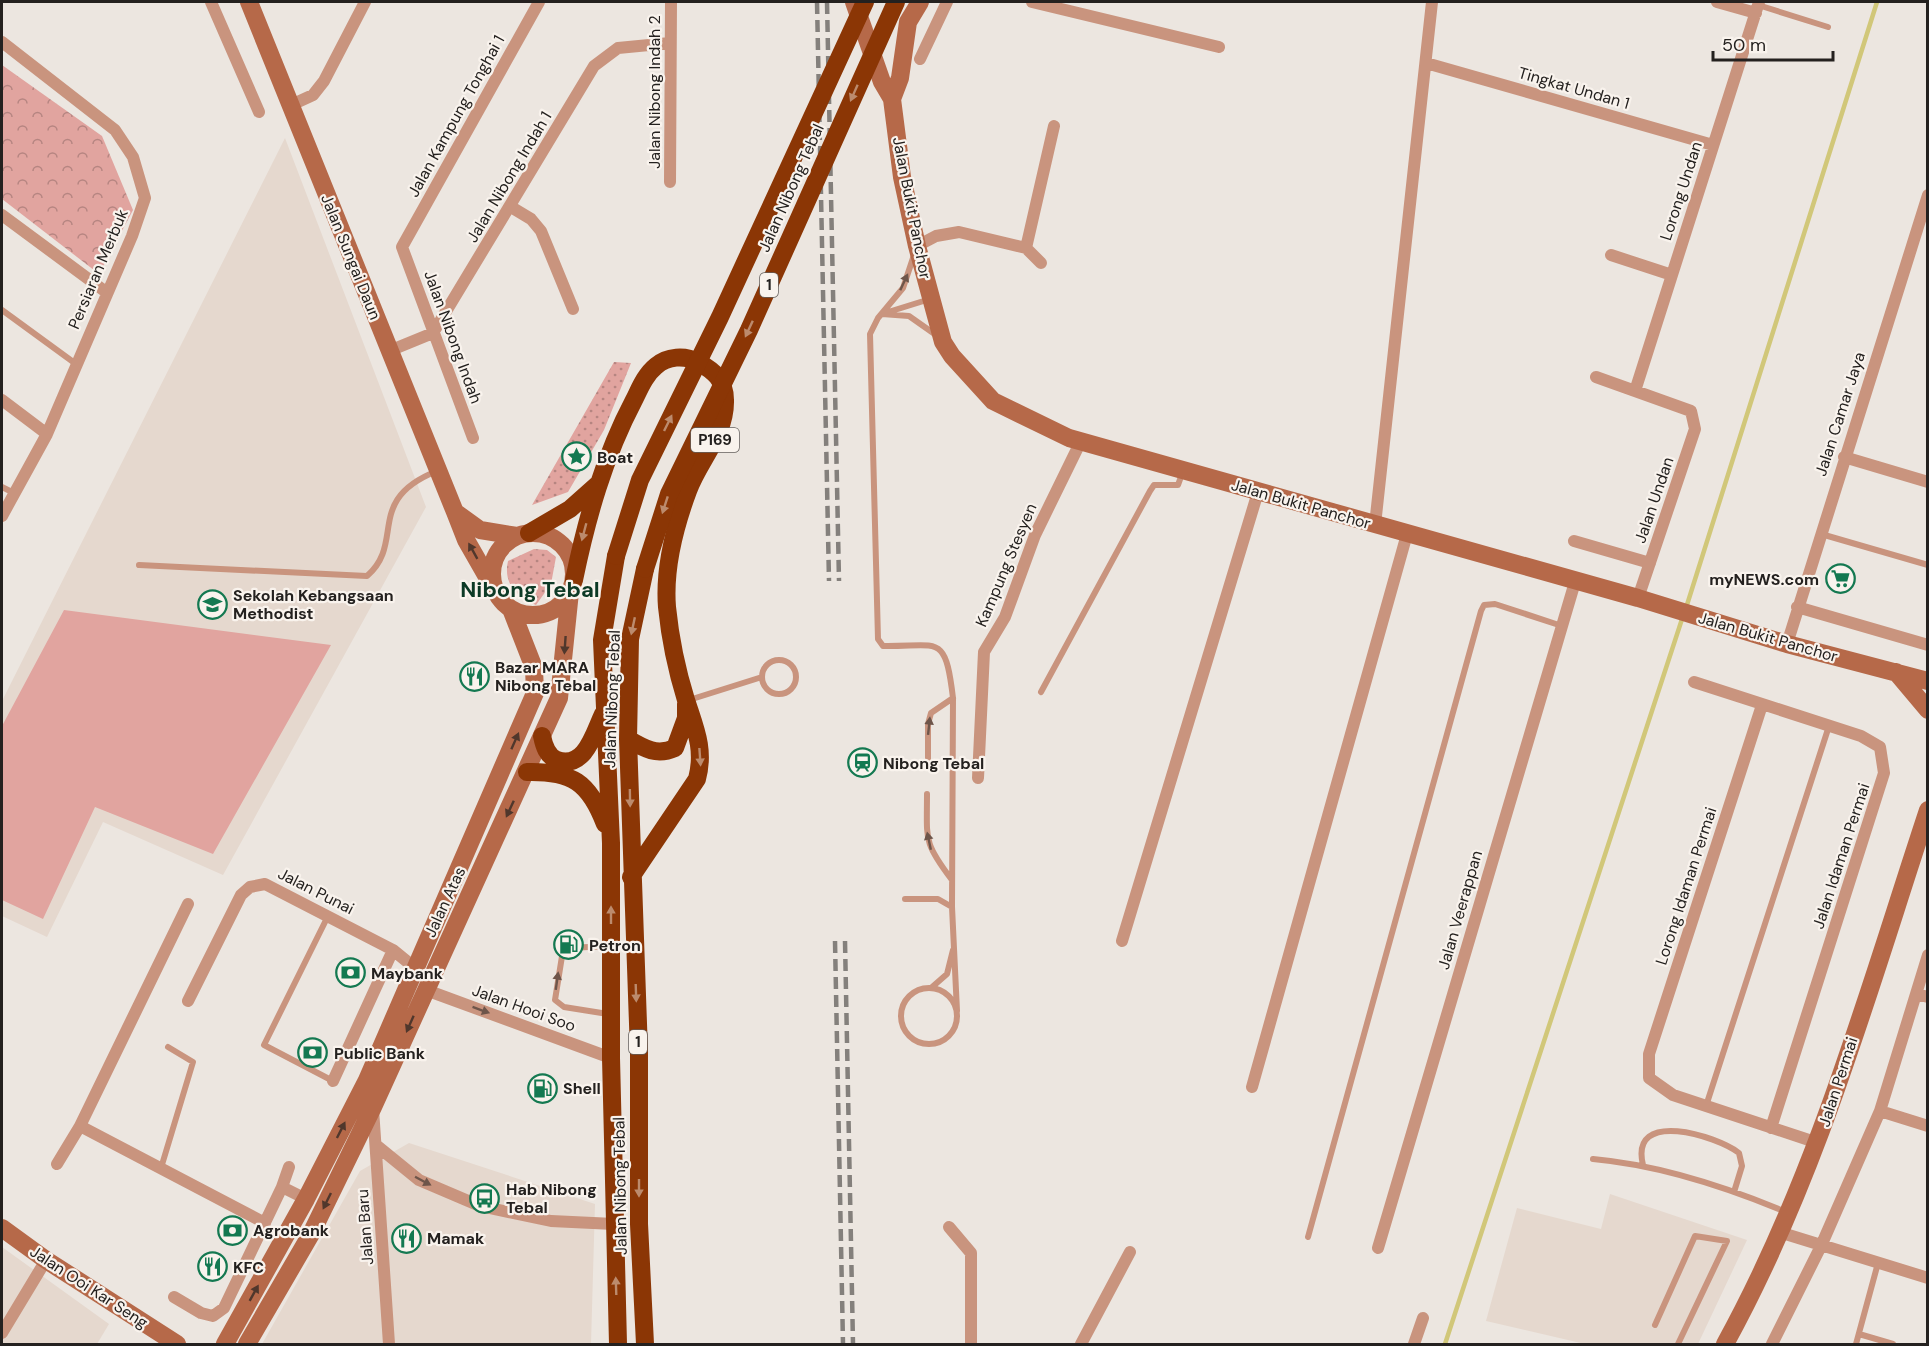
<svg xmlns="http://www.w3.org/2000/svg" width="1929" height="1346" font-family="'DM Sans',sans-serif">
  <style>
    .built { fill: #e5d8ce }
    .grass { fill: url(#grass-dots) }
    .park { fill: url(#park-crowns) }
    .pitch { fill: #e1a49f }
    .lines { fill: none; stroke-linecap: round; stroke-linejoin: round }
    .stream { stroke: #d1c779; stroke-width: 4.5 }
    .lane { stroke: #c9947e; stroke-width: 6 }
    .street { stroke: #c9947e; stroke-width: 12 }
    .secondary { stroke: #b66949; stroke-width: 18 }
    .highway { stroke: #8b3605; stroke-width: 18 }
    .rail { stroke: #84807c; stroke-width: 4.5; stroke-dasharray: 12 6; stroke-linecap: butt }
    .highway-bridge { stroke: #8b3605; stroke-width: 18 }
    .oneway { fill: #bc8b6d }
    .oneway2 { fill: #6e554a }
    .oneway3 { fill: #50372c }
    .labels { text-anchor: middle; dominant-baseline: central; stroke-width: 4.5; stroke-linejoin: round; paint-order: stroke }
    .shield { fill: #f9f3ed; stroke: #64605d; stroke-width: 1.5 }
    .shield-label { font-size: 15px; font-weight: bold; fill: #24211f }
    .street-label { font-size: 16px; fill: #24211f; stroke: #f9f3ed }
    .poi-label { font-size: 16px; font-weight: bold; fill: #24211f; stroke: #f9f3ed; text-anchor: start }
    .district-label { font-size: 22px; font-weight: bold; fill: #0d3a26; stroke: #f9f3ed }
  </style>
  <defs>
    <pattern id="grass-dots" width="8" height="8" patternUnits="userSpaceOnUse" patternTransform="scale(1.5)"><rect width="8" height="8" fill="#e1a49f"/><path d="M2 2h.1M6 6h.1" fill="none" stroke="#b68581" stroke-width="1.8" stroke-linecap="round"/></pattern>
    <pattern id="park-crowns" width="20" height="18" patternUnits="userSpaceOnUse" patternTransform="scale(1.5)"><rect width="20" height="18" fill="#e1a49f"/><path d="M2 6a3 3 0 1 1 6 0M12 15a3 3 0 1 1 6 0" fill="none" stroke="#b68581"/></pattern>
  </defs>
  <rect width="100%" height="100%" fill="#ece6e0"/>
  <path class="built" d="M285,138L426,507L223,875L103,822L47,937L2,916V701Z
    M409,1143L595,1204L591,1344H262L360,1171Z
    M1610,1194L1747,1240L1698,1344H1585L1486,1321L1517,1208L1601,1229Z
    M2,1247L109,1324L97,1344H2Z"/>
  <path class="grass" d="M614,362L631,363L604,430L568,492L532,505Z
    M534,549L547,550L556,557L551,584L536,605C516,597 503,583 508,561Z"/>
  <path class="park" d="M2,65L102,136L133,210L99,274L2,199Z"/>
  <path class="pitch" d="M64,610L331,645L213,854L95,807L43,919L2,900V726Z"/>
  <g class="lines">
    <path class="stream" d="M1686,608L1877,2
      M1445,1344L1683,616"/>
    <path class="lane" d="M1758,5L1828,27
      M914,255L903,288L878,318L870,334L878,639L883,646C939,647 945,632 953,698L952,907L957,1011
      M2,310L76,364
      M885,313L930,299
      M882,314L909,316L936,335
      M2,487L14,493
      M1821,534L1928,565
      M139,565L367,576C406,542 364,500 437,471
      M762 677a17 17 0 1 1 34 0a17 17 0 1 1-34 0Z
      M1041,692L1150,491L1154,485H1178L1183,471
      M689,700L762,677
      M928,766V724L931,713L953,698
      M927,794C927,840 923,842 952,880
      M905,899H938L952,907
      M328,916L264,1045L333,1081
      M901 1016a28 28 0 1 1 56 0a28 28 0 1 1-56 0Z
      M931,988L947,974L953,950
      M608,1014L564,1007L555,1000L563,950L568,948L610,946
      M1706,1106L1829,726
      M1593,1159C1660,1165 1724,1186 1786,1212
      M1643,1165C1629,1108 1717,1136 1739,1153L1742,1166L1734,1192
      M161,1168L193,1062L168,1047
      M1308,1237L1481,611L1484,605L1495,604L1562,626
      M1655,1325L1695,1236L1727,1241L1678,1344
      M1859,1334L1893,1344
      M1856,1344L1878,1263"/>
    <path class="street" d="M211,2L259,112
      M1032,2L1219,47
      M1717,2L1756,13
      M2,42L115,130L133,157L145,198L132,236L47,434L2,516
      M920,59L947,2
      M1426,63L1713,145
      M289,106L313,95L324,81L365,2
      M670,182L671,2
      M511,207L531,219L541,231L573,309
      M2,215L106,292
      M917,246L936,236L959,232L1026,248L1041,263
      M1026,248L1054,126
      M1611,255L1672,275
      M389,351L433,333L594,66L618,48L670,43
      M1596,377L1691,411L1695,429L1638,598
      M1635,391L1759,2
      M2,400L47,434
      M473,438L402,247L539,2
      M1844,457L1928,482
      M1375,525L1432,2
      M1574,541L1650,563
      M1797,607L1928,645
      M1787,644L1928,195
      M1694,682L1861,736L1880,747L1884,773L1771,1128
      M1762,705L1649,1054V1078L1673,1095L1818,1143
      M978,778L984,652L1005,617L1035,535L1081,441
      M1122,941L1258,492
      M426,990L611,1058
      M1916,994L1928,997
      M188,1001L241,895L250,887L265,884L393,950L415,968
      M333,1081L393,950
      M1252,1087L1407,534
      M373,1109L389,1344
      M1880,1111L1928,1126
      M80,1126L265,1223
      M376,1145L419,1180L480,1206L551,1221L614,1224
      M57,1164L80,1126L188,904
      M282,1187L306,1199
      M949,1227L971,1253V1344
      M1779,1232L1928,1278
      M1378,1248L1575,582
      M174,1297L201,1313L213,1316L224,1308L282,1187L289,1167
      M2,1333L46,1260
      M1081,1344L1130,1252
      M1414,1344L1423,1318
      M1772,1344L1821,1246L1880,1111L1928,955"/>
    <path class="secondary" d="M249,2L455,512L466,540L494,589
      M854,2L882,82L892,99L902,177L917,246L943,342L952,356L993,401L1069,438L1638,598L1787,644L1928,681
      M892,99L900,78L908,22L920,2
      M455,512L480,530L517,536
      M492 574a41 41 0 1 1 82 0a41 41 0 1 1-82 0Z
      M1896,672L1928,710
      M2,1228L46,1260L177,1344
      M225,1344L306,1199L367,1080L535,693L534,668L511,609
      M247,1344L311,1234L373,1107L559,698L570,592
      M1725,1344C1817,1177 1868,991 1928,810"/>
    <path class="highway" d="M529,533L570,509L597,485
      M616,556L602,640L611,843V1058L618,1344
      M645,569L630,639L628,739L639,1052V1224L645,1344
      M574,580C587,517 604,457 634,400C640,388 645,375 656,366C667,356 685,355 698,362C714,371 725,380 725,400C726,435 699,460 688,491C675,526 664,569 667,607C670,637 677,671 686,700C695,728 705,749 697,779L631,877
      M542,736C544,746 547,756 557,760C585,770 594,733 603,714
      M628,739C645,749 657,756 675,748L686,718V704
      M527,772C572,771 589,782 605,824"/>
    <path class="rail" d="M817,2L829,581
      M827,2L839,581
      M835,941L843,1344
      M845,941L853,1344"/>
    <path class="highway-bridge" d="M616,556L640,480L720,317L865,2
      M645,569L669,494L749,330L896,2"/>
  </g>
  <defs><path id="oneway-solid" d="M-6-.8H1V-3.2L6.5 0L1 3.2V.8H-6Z" transform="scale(1.5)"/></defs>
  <g class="oneway">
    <use href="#oneway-solid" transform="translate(854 93) rotate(114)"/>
    <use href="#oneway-solid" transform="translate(749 329) rotate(115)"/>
    <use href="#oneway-solid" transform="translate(668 423) rotate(-64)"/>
    <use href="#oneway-solid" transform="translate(665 505) rotate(108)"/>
    <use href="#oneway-solid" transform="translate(584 532) rotate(105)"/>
    <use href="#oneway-solid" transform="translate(633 626) rotate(102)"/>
    <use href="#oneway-solid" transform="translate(700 757) rotate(86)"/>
    <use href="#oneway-solid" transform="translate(630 798) rotate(89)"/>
    <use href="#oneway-solid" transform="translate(611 915) rotate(-90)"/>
    <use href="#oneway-solid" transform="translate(636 993) rotate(88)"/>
    <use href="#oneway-solid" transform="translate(639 1188) rotate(90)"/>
    <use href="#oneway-solid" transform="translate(616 1286) rotate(-92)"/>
  </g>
  <g class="oneway2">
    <use href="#oneway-solid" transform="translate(904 282) rotate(-65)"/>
    <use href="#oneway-solid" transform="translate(929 726) rotate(-84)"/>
    <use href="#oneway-solid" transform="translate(929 841) rotate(-102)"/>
    <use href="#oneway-solid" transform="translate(557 981) rotate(-82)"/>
    <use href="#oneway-solid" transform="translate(481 1010) rotate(20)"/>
    <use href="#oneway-solid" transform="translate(423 1181) rotate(28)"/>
  </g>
  <g class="oneway3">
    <use href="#oneway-solid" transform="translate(473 551) rotate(-119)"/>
    <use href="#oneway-solid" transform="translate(565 645) rotate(94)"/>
    <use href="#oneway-solid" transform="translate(515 741) rotate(-66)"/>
    <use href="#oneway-solid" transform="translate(510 809) rotate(115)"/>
    <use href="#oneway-solid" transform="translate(410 1024) rotate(114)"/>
    <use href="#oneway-solid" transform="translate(341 1130) rotate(-63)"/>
    <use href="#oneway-solid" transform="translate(327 1201) rotate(116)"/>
    <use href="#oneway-solid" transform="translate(254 1293) rotate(-61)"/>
  </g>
  <defs>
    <symbol id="sight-ring" viewBox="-11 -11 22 22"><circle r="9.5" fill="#f9f3ed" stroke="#147951" stroke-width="1.5"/><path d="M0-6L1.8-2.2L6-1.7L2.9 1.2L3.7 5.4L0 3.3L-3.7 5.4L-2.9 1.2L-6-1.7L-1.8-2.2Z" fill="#147951"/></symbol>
    <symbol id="supermarket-ring" viewBox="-11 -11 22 22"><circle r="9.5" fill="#f9f3ed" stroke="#147951" stroke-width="1.5"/><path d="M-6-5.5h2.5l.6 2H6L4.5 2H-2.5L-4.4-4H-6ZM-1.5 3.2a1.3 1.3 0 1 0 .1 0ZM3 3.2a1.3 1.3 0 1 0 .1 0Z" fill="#147951"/></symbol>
    <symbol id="school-ring" viewBox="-11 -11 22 22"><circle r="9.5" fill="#f9f3ed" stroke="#147951" stroke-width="1.5"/><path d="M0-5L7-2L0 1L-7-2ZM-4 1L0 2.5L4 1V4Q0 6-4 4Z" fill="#147951"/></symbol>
    <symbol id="restaurant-ring" viewBox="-11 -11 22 22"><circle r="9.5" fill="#f9f3ed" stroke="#147951" stroke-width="1.5"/><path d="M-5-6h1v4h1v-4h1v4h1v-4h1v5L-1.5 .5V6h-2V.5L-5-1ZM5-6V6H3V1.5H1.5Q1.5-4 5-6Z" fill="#147951"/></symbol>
    <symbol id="station-ring" viewBox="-11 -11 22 22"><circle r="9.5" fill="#f9f3ed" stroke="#147951" stroke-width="1.5"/><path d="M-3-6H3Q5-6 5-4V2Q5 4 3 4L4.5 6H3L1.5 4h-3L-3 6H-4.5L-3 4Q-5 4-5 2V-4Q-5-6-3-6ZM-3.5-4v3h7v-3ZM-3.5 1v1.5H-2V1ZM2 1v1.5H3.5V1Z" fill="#147951"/></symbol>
    <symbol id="fuel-ring" viewBox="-11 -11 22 22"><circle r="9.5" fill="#f9f3ed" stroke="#147951" stroke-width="1.5"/><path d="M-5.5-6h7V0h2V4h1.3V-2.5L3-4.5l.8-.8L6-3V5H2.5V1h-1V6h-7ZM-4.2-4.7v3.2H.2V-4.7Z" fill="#147951"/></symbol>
    <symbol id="bank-ring" viewBox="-11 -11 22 22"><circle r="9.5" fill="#f9f3ed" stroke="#147951" stroke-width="1.5"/><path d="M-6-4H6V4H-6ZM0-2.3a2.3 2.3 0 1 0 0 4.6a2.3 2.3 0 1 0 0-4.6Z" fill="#147951"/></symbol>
    <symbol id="bus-ring" viewBox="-11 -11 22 22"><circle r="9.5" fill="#f9f3ed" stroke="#147951" stroke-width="1.5"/><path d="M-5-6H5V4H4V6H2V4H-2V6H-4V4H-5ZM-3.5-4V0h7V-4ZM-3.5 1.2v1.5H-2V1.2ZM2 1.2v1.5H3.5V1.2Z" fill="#147951"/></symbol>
  </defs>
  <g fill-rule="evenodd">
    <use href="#sight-ring" x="560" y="440" width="33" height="33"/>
    <use href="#supermarket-ring" x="1824" y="562" width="33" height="33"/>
    <use href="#school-ring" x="196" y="588" width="33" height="33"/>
    <use href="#restaurant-ring" x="458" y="660" width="33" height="33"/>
    <use href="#station-ring" x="846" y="746" width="33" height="33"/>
    <use href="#fuel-ring" x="552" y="928" width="33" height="33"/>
    <use href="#bank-ring" x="334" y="956" width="33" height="33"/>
    <use href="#bank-ring" x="296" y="1036" width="33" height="33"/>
    <use href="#fuel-ring" x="526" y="1072" width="33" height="33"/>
    <use href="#bus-ring" x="468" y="1182" width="33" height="33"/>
    <use href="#bank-ring" x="216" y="1214" width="33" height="33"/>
    <use href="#restaurant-ring" x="390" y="1222" width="33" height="33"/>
    <use href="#restaurant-ring" x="196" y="1250" width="33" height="33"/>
  </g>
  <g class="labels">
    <g class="shield">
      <rect x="760" y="273" width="18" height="24" rx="4.5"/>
      <rect x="691" y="428" width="48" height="24" rx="4.5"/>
      <rect x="629" y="1030" width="18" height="24" rx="4.5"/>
    </g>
    <g class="shield-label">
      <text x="769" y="285">1</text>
      <text x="715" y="440">P169</text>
      <text x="638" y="1042">1</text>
    </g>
    <g class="street-label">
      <text transform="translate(1574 88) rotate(16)">Tingkat Undan 1</text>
      <text transform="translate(654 92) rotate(-90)">Jalan Nibong Indah 2</text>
      <text transform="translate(456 116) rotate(-61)">Jalan Kampung Tonghai 1</text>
      <text transform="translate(509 177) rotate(-59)">Jalan Nibong Indah 1</text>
      <text transform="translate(791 188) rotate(-66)">Jalan Nibong Tebal</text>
      <text transform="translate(1681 191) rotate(-72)">Lorong Undan</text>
      <text transform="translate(912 208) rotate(79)">Jalan Bukit Panchor</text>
      <text transform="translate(351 257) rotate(68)">Jalan Sungai Daun</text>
      <text transform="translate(98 269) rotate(-67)">Persiaran Merbuk</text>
      <text transform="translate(453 337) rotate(70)">Jalan Nibong Indah</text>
      <text transform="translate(1840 414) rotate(-72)">Jalan Camar Jaya</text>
      <text transform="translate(1654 500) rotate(-71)">Jalan Undan</text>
      <text transform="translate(1301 504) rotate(16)">Jalan Bukit Panchor</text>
      <text transform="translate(1006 565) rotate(-67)">Kampung Stesyen</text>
      <text transform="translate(1768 637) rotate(16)">Jalan Bukit Panchor</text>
      <text transform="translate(612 699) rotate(-88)">Jalan Nibong Tebal</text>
      <text transform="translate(1841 856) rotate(-72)">Jalan Idaman Permai</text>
      <text transform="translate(1686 886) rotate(-72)">Lorong Idaman Permai</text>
      <text transform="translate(316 891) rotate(27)">Jalan Punai</text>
      <text transform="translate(445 902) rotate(-65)">Jalan Atas</text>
      <text transform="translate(1460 910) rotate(-74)">Jalan Veerappan</text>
      <text transform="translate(524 1008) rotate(20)">Jalan Hooi Soo</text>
      <text transform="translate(1838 1082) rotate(-72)">Jalan Permai</text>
      <text transform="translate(620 1186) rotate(-91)">Jalan Nibong Tebal</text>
      <text transform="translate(365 1227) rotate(-94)">Jalan Baru</text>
      <text transform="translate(89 1287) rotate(33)">Jalan Ooi Kar Seng</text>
    </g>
    <g class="poi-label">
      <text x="597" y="457">Boat</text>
      <text x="1819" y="579" text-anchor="end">myNEWS.com</text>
      <text x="233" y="595">Sekolah Kebangsaan<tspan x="233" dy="18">Methodist</tspan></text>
      <text x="495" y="667">Bazar MARA<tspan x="495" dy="18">Nibong Tebal</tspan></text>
      <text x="883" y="763">Nibong Tebal</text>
      <text x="589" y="945">Petron</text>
      <text x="371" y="973">Maybank</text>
      <text x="334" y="1053">Public Bank</text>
      <text x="563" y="1088">Shell</text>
      <text x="506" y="1189">Hab Nibong<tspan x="506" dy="18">Tebal</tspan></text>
      <text x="253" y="1230">Agrobank</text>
      <text x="427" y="1238">Mamak</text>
      <text x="233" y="1267">KFC</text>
    </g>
    <g class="district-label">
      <text x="530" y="589">Nibong Tebal</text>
    </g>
  </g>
  <rect width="1929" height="1346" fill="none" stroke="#24211f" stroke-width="6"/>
  <path d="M1713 51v9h120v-9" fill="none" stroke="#24211f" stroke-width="3"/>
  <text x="1722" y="51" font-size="18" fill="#24211f" stroke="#f9f3ed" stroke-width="4.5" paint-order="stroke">50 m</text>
</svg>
